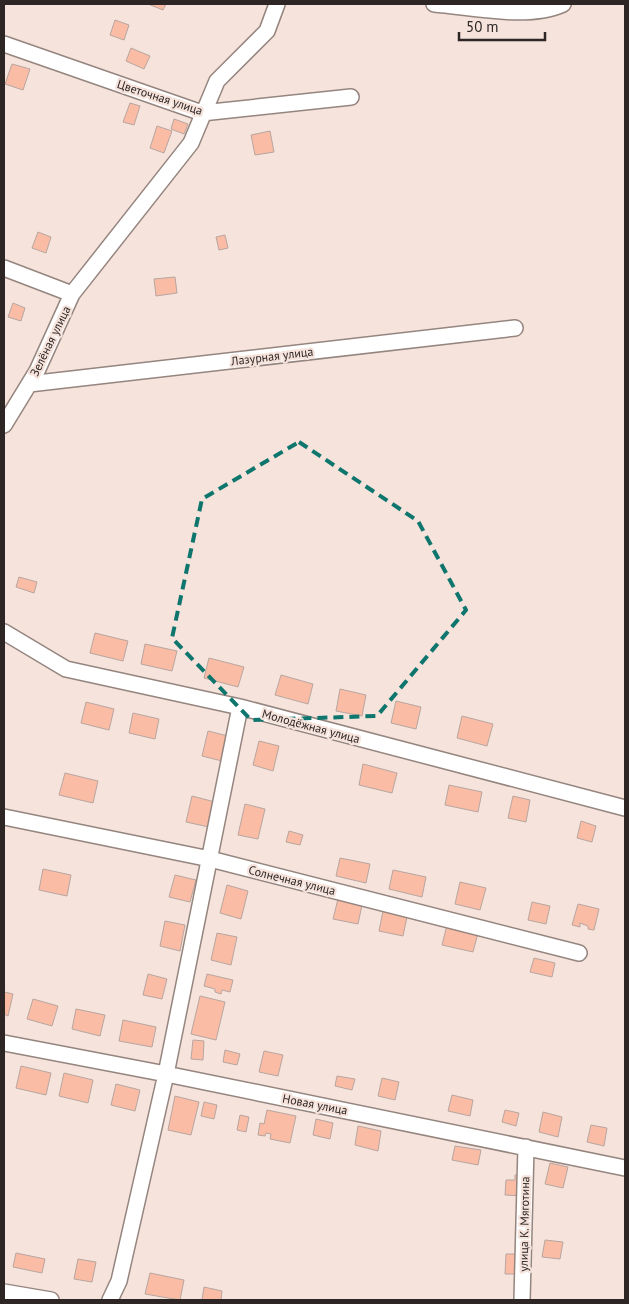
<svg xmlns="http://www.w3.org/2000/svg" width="629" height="1304" font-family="'PT Sans',sans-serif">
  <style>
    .building { fill: #fbbca6; stroke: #b7a6a0 }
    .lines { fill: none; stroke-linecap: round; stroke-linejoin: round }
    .minor-casing { stroke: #95857f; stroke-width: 18 }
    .minor { stroke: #fff; stroke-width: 15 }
    .marked { fill: none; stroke: #0f766e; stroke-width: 4; stroke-dasharray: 10 6; stroke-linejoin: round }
    .labels { text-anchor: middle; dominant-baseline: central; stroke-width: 4.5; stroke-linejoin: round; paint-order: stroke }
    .street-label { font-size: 12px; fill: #2d2624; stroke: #f5e3dc }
  </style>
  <rect width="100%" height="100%" fill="#f5e3dc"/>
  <path class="building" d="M148,4H166L163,10Z
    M115,20L129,25L124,40L110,35Z
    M131,48L150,56L144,69L126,61Z
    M12,64L30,69L23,90L5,84Z
    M130,103L140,106L134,125L123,122Z
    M174,119L188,124L184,134L171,129Z
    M157,126L172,131L164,153L150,148Z
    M270,131L274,152L255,155L251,135Z
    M38,232L51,237L46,253L32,248Z
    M225,235L228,248L219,250L216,237Z
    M175,277L177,293L156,296L154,279Z
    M13,303L25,308L21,321L8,317Z
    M19,577L37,582L34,593L16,587Z
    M95,633L128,641L123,661L90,653Z
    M145,644L177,651L172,671L141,664Z
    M209,658L244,667L238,687L204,678Z
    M281,675L313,684L308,704L275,695Z
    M340,689L366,695L362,716L336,711Z
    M396,701L421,707L416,729L391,723Z
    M86,702L114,709L109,730L81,723Z
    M133,713L159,719L155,739L129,733Z
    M462,716L493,724L487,746L457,738Z
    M208,731L228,736L222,761L202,756Z
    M259,741L279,746L273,771L253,765Z
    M363,764L397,773L392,793L359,785Z
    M65,773L98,781L93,803L59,795Z
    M449,785L482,792L478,812L445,805Z
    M192,796L215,802L209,827L186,822Z
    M513,796L530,800L526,822L508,818Z
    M245,804L265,809L258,839L238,835Z
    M581,821L596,826L592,842L577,838Z
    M289,831L303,835L300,845L286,842Z
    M340,858L370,864L366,883L336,876Z
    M43,869L71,875L67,896L39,890Z
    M393,870L426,877L422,897L389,889Z
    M175,875L196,880L190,902L169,897Z
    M460,882L486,888L480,910L455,904Z
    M227,885L248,891L241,919L220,913Z
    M338,899L362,905L358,924L333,919Z
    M532,902L550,906L546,924L528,920Z
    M578,904L599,909L594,930L588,929V926L580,923V927L572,925Z
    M383,911L407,917L403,936L379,931Z
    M165,921L185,925L180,951L160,946Z
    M447,925L478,933L473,952L442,945Z
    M217,933L237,937L231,965L211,960Z
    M534,958L555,963L552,977L530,972Z
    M148,974L167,979L162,999L143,995Z
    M207,974L233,980L230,992L222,990L221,994L215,992V989L204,986Z
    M4,992L13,994L8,1016L4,1014Z
    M200,996L225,1002L216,1040L191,1034Z
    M33,999L58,1006L52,1026L27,1019Z
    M76,1009L105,1015L100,1036L72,1029Z
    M123,1020L156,1027L152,1047L119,1041Z
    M193,1040L204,1041L203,1060L191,1059Z
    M225,1050L240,1054L237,1065L223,1062Z
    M264,1051L283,1055L278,1076L259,1072Z
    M21,1066L51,1073L46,1095L16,1088Z
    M64,1073L93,1080L88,1103L59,1096Z
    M337,1076L355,1079L352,1090L335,1086Z
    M382,1078L399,1082L395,1100L378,1096Z
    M116,1084L140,1090L135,1111L111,1105Z
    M452,1095L473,1100L470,1116L448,1111Z
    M175,1096L199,1102L191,1135L168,1130Z
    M204,1102L217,1105L214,1119L201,1116Z
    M267,1110L296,1116L290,1143L270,1139L271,1134L266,1133L265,1136L258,1135L260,1123L264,1124Z
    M505,1110L519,1113L516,1126L502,1122Z
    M543,1112L562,1117L558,1137L539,1132Z
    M240,1115L249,1117L246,1132L237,1130Z
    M316,1119L333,1123L330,1139L313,1135Z
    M591,1125L607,1128L604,1146L587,1142Z
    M358,1126L381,1131L378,1151L355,1145Z
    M455,1146L481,1150L478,1165L452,1160Z
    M550,1163L568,1167L563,1188L545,1184Z
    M515,1175H523L522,1196L505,1195L506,1180H515Z
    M545,1240L563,1242L560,1259L542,1257Z
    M16,1253L45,1259L42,1273L13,1267Z
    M506,1254H522L521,1274H505Z
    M78,1259L96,1262L92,1282L74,1279Z
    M150,1273L184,1280L180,1300L145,1294Z
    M204,1287L222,1291L221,1300H202Z"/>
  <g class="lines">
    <defs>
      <path id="minor" d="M434,4C472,7 529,20 563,4
        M4,44L202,113L351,97
        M4,268L72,294L37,371L4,425
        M72,294L191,143L217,81L267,31L277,4
        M29,384L515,328
        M4,632L66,669L240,707L625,808
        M4,817L210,859L579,953
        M4,1043L166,1074L625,1168
        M4,1292L51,1300
        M110,1300L119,1281L166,1074L240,707
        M522,1300L526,1147"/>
    </defs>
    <use href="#minor" class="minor-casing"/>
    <use href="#minor" class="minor"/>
  </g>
  <path class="marked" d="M299,442L418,521L466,610L377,716L251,720L172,638L202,499Z"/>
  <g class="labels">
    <g class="street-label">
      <text transform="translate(160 97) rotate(18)">Цветочная улица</text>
      <text transform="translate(50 341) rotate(-64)">Зелёная улица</text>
      <text transform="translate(272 356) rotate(-7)">Лазурная улица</text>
      <text transform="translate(311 726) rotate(15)">Молодёжная улица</text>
      <text transform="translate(292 880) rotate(14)">Солнечная улица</text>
      <text transform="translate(315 1104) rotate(11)">Новая улица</text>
      <text transform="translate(524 1224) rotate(-89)">улица К. Мяготина</text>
    </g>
  </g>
  <rect width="629" height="1304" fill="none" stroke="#2d2624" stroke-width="10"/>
  <path d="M459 32v8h86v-8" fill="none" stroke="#2d2624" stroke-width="2.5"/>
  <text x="466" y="32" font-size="15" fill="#2d2624" stroke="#f5e3dc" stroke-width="4" paint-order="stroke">50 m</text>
</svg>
